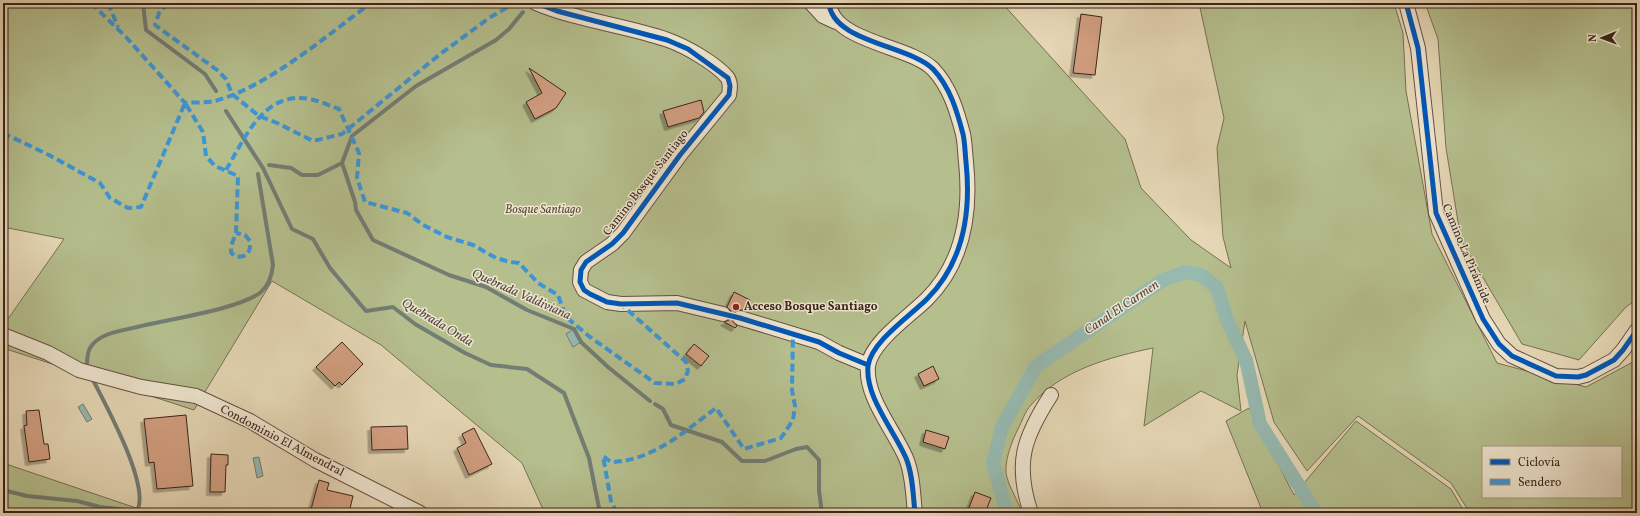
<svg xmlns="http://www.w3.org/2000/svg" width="1640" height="516" font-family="Vollkorn,serif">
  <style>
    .green { fill: #b5be8d; stroke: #787054; fill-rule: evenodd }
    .water { fill: #96b9b0; stroke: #727d74 }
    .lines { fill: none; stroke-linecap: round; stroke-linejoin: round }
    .stream { stroke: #727d74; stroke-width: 4 }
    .canal { stroke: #96b9b0; stroke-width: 14 }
    .building { fill: #d29f81; stroke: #3b231a; filter: url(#shadow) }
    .minor-casing { stroke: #665041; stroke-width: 16 }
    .minor { stroke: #eee5cf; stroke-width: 14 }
    .quiet { stroke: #3e95d4; stroke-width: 4; stroke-dasharray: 8 4; stroke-linecap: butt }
    .cycleway-casing { stroke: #eee5cf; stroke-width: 8 }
    .cycleway { stroke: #0057b8; stroke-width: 5 }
    .poi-dot { fill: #8f2418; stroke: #eee5cf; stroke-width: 1.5 }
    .labels { text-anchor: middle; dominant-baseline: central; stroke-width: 3; stroke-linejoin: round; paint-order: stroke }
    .street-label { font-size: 12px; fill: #3b231a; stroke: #eee5cf }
    .park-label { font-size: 12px; font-style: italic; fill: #5a4a37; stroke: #eee5cf }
    .poi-label { font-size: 12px; font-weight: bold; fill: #3b231a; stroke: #eee5cf; text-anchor: start }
    .water-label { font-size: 13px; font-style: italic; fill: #524840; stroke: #eee5cf }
  </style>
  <defs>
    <filter id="shadow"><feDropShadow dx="-3.5" dy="3.5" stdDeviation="0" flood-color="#0004"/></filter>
  </defs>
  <rect width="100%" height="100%" fill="#e5d7b5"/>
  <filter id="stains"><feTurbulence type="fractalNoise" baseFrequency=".005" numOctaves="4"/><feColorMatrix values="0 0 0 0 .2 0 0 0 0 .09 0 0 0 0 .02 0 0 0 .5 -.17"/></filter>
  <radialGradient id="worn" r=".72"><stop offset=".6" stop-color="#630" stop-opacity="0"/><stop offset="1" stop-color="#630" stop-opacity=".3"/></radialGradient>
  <path class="green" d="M3,3H1002L1125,139L1141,188L1191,240L1231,268L1223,237L1217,148L1224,118L1199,3H1394L1403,33L1406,91L1432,234L1497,363L1586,387L1633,362L1637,354V513H1470L1451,483L1358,416L1307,471L1274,422L1245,321L1237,375L1241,411L1201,391L1144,426L1153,348C1110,357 1061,370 1031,405C1025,411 1022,422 1018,429C1012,441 1005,459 1006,473C1008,486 1018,500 1022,513H547L542,507L522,463L381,345L272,281L194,410L3,348V326L64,239L3,227ZM1483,447H1621V497H1483Z
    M1425,3H1637V299L1626,307L1579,360L1522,344L1461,240L1446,148L1438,39Z
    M1249,408L1294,495L1356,421L1451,489L1465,513H1263L1226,421Z
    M3,463L151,513H3Z"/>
  <path class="water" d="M574,329L581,342L573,347L566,334Z
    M83,404L92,419L87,422L78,407Z
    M259,457L263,476L257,478L253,458Z"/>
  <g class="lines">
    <path class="stream" d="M143,3L146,30L205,74L216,91
      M523,12L509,29L496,40L416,86L352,136L342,163L355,202L356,210L373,240L449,275L486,287L527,310L574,329L581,342L608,367L650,401
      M226,111L263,168L292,229L313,239L330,268L366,311L393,307L415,324L465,353L491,365L527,369L564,393L589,458L600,513
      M269,165L291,168L302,175H318L342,163
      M87,366C87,360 87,353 90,348C98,334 119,331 133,328C162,320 239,310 261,292C269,285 272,275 273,265L258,174
      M655,404L663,409L671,425L722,442L742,461H765L796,449L807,447L819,460V491L822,513
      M3,490L27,496L77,501L100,507L137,511C151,486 105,404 92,378"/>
    <path class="canal" d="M1007,513L993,463L1002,427L1036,366L1163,280L1186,272L1201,275L1217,288L1227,320L1246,360L1260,424L1316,513"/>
  </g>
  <path class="building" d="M1081,14L1102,17L1095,75L1073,73Z
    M529,68L566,93L556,108L535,119L526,102L542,93Z
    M701,100L704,112L699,118L668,127L663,111Z
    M734,292L750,300L744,310H738L732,315V320L737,326L735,328L724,322L729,320L731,316V311L727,307Z
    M342,342L363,364L342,385L339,382L335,386L316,367Z
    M694,344L709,356L701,366L686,354Z
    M933,366L939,379L924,386L918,374Z
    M39,410L44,444H48L50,459L29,462L24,426L27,425L26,411Z
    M186,415L193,486L157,489L154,462L149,463L144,419Z
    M407,426L408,449L372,450L371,427Z
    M474,428L492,464L469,475L457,448L466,443L462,434Z
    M926,430L949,437L945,449L923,442Z
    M211,454L228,455V465H226L225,492H210Z
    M319,480L329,483L327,490L353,496L349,513H310Z
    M975,492L991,498L985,513H967Z"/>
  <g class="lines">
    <defs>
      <path id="minor" d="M536,3C579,21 625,25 668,40C685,46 715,63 727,77C731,82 730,89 729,95L680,155L623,233L612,244L586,262L581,270L580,282L584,290L607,302L621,304L677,303L723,314
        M811,3L823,16L836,22
        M829,3C832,42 909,45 933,69C950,87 957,111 963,134C965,143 965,153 966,162C971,210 964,262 927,299C911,315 871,342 868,366C865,397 894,430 906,458C913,475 913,495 915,513
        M1406,3L1418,48L1436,213L1483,319L1499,344L1512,356L1556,376L1578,377L1586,375L1614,360L1623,350L1637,330
        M740,318L819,342L839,353L868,365
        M3,335L48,353L79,370L141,387L196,396L250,421L315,460L420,513
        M1031,513C1014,463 1024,437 1051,395"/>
    </defs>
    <use href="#minor" class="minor-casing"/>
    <use href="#minor" class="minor"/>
    <path class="quiet" d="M91,3L126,37L185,103C194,102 206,103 215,101C269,86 326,36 371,3
      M108,3L118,27
      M168,3L159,13L155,25L217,70L226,79L232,94L259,116L277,123L313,141L342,134L439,55L489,18L515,3
      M3,133L49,155L100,183L110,198L128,208L141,207L185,103L203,132L206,156L215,166L238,176L236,233L231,246V252L234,256C247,259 251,252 250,241L245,235L236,233
      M226,170C245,138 264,90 310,99C320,101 330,106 339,109L359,153L357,178L365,202L407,213L423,225L447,237L473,245L496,258L510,262L519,263L538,283L558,295L566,317L590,337L655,383L676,384L685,379L688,371L686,362L621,304
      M617,513L611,501L603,456L611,462C652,461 684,432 716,408L744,449L781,438L793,420L795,406L792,390L793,334"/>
    <defs>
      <path id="cycleway" d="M536,3L557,11L667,40L688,49L728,78L730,86L729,95L680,155L623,233L612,244L586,262L581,270L580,282L584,290L590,294L607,302L621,304L677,303L740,318L819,342L839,353L868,365
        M829,3C832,42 909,45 933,69C950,87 957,111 963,134C965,143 965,153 966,162C971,210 964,262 927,299C911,315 871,342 868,366C865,397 894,430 906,458C913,475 913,495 915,513
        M1406,3L1418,48L1436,213L1483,319L1499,344L1512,356L1556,376L1578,377L1586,375L1614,360L1623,350L1637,330"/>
    </defs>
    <use href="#cycleway" class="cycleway-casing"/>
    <use href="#cycleway" class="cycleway"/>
  </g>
  <circle class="poi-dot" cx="736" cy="307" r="4"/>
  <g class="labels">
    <g class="street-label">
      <text transform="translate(646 183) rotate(-52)">Camino Bosque Santiago</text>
      <text transform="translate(1466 254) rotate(67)">Camino La Pirámide</text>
      <text transform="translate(282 441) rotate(28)">Condominio El Almendral</text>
    </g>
    <g class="park-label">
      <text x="543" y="210">Bosque Santiago</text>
    </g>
    <g class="poi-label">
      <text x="744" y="307">Acceso Bosque Santiago</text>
    </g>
    <g class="water-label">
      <text transform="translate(521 295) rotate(24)">Quebrada Valdiviana</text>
      <text transform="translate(1122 308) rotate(-34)">Canal El Carmen</text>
      <text transform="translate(437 323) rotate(31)">Quebrada Onda</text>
    </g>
  </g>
  <rect width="1640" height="516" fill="none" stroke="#e5d7b5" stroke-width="16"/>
  <rect x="4" y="4" width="1632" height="508" fill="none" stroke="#3b231a" stroke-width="2"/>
  <rect x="8" y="8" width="1624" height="500" fill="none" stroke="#3b231a"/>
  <rect x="1482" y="446" width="140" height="52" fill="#eee5cf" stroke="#a69787"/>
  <rect x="1490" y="459" width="20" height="6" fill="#0057b8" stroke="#a69787"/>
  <text x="1518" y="466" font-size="12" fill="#3b231a">Ciclovía</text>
  <rect x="1490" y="479" width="20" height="6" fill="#3e95d4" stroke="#a69787"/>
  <text x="1518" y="486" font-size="12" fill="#3b231a">Sendero</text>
  <g transform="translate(1602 38) rotate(269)" stroke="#eee5cf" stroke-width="3" paint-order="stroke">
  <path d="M0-3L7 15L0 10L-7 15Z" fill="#3b231a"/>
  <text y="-6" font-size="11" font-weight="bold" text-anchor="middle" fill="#3b231a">N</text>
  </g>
  <rect width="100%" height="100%" filter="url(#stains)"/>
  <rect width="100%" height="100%" fill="url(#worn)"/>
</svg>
